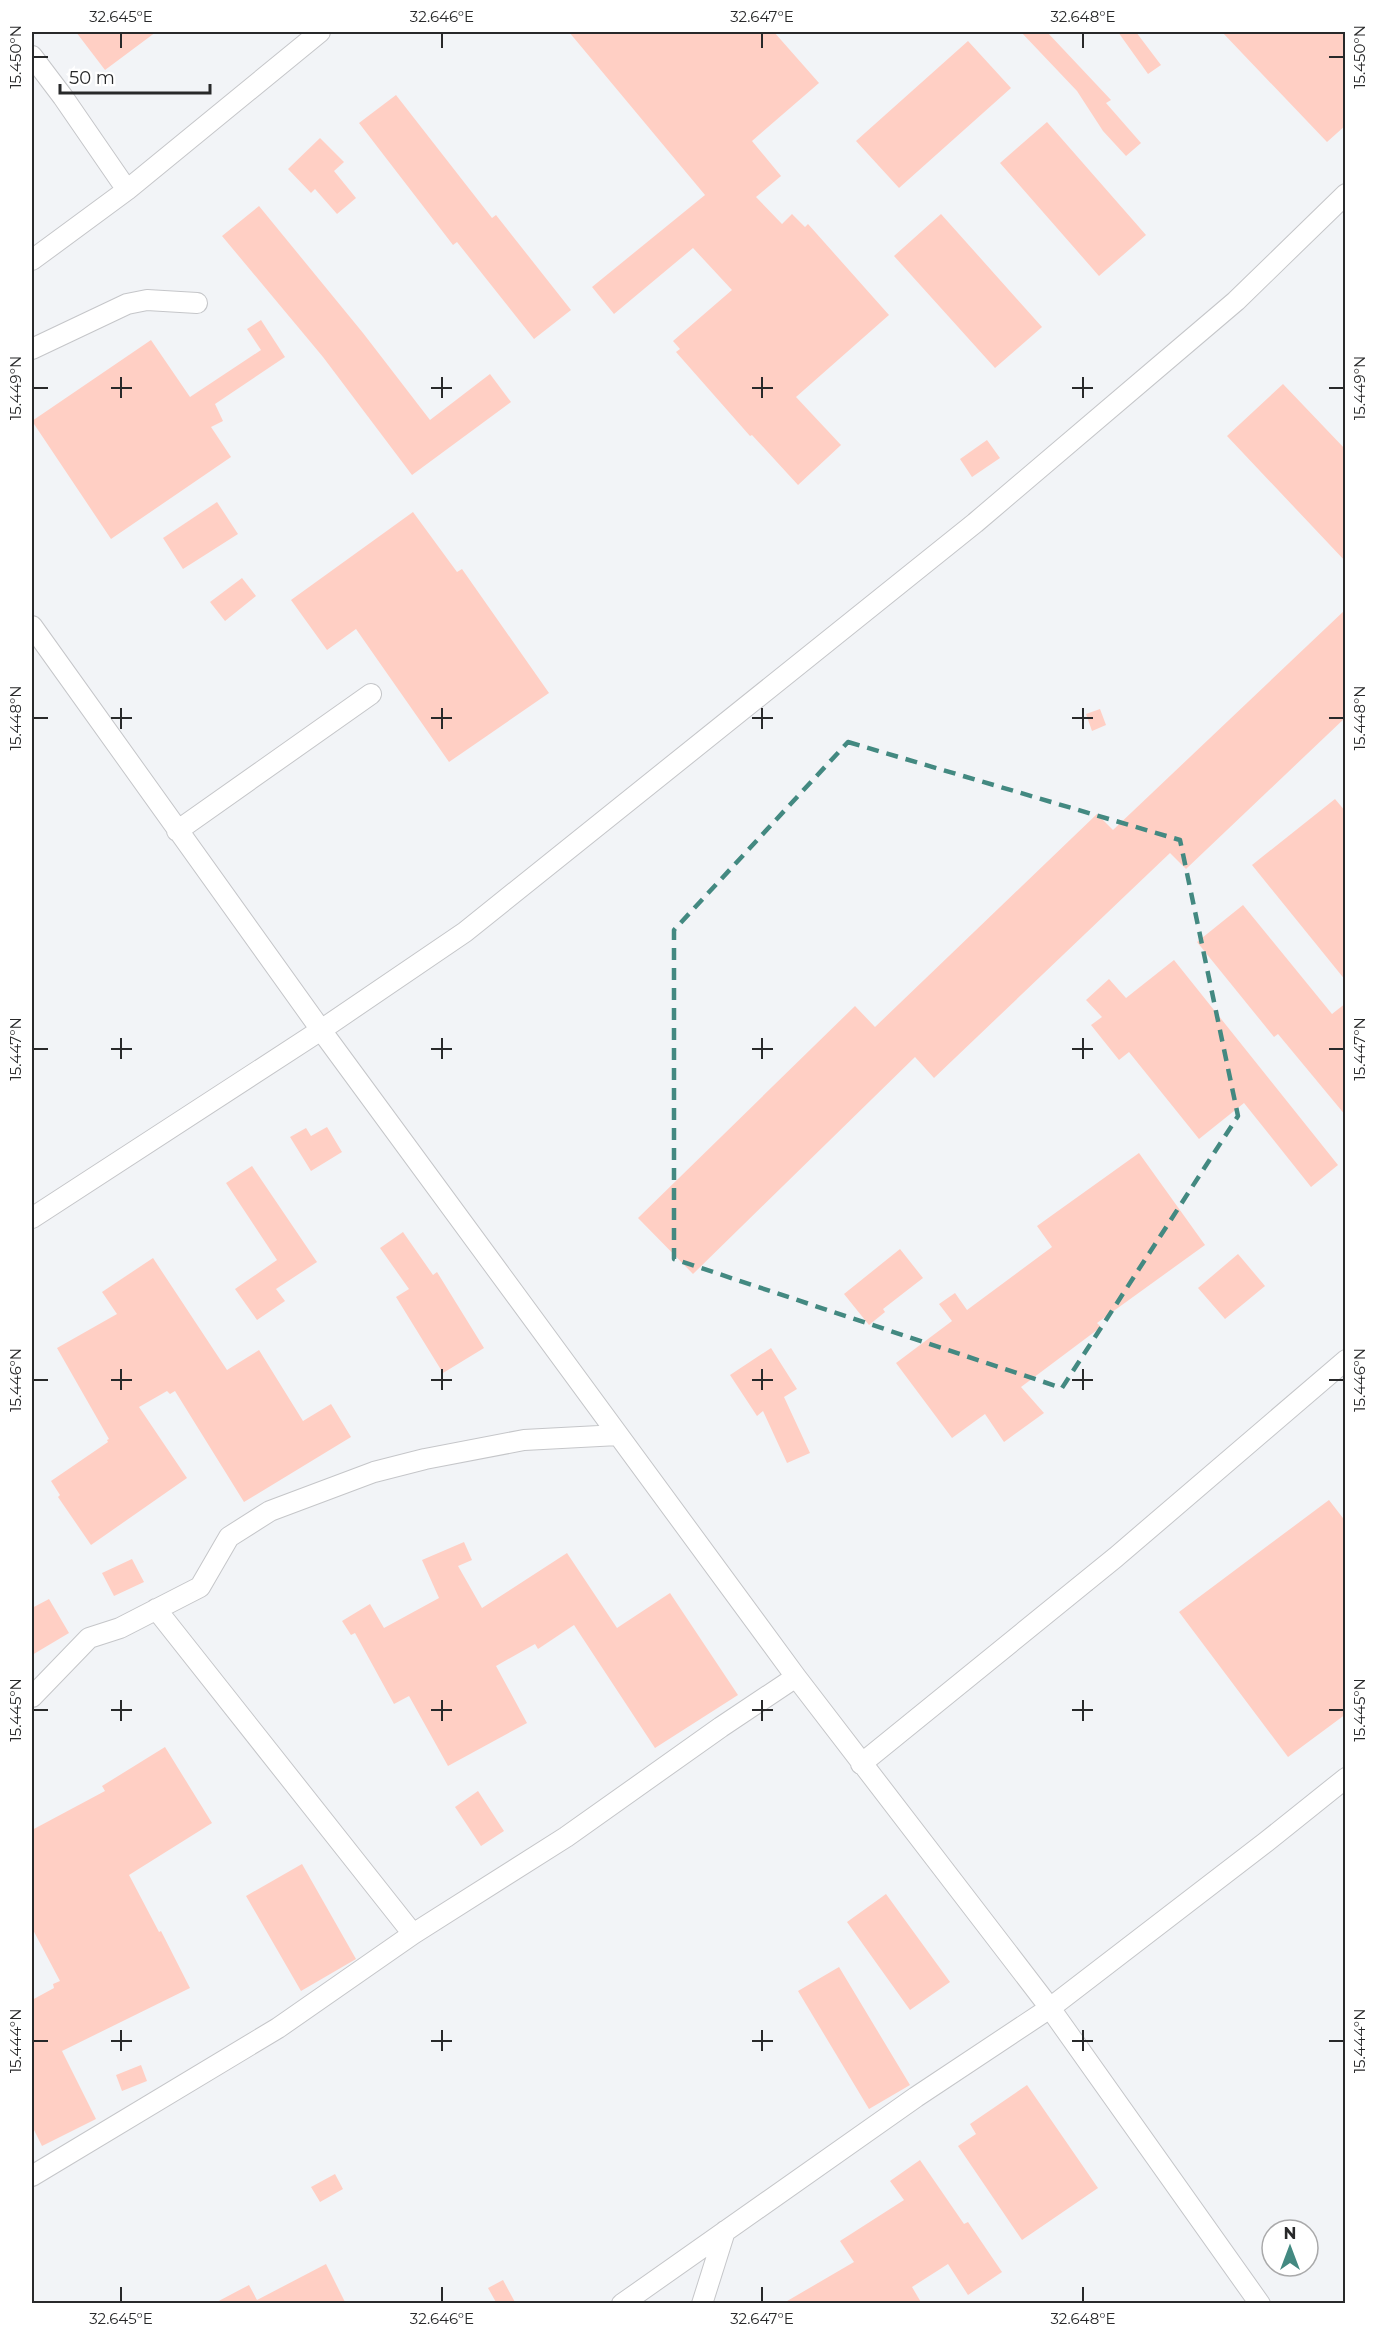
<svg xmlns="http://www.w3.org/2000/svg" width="1377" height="2335" font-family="Montserrat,sans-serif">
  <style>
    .building { fill: #ffcfc4 }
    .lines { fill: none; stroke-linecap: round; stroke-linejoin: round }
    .minor-casing { stroke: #c5c6c9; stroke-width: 22 }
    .minor { stroke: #fff; stroke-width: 20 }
    .marked { fill: none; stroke: #438981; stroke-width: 4.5; stroke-dasharray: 12 8; stroke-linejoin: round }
    .ticks { fill: none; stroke: #28292a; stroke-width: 2 }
    .neatline { fill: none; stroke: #28292a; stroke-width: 2 }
    .ticks-label { font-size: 15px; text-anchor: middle; fill: #28292a }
  </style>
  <rect width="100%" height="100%" fill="#f2f4f7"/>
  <path class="building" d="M76,32H156L105,70Z
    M569,32H774L819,83L752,141L781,176L756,197L782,224L792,214L805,227L808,224L889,315L796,397L841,445L798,485L752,435L750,436L676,352L680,349L673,341L732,290L693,248L614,314L592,287L705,195Z
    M1021,32H1047L1111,100L1106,103L1141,143L1126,156L1103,131L1077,91Z
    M1118,32H1136L1161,65L1148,74Z
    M1222,32H1346V125L1327,142Z
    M968,41L1011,88L899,188L856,141Z
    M396,95L492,218L496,215L571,310L534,339L457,242L453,245L359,123Z
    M1047,122L1146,235L1099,276L1000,163Z
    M320,138L344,162L334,171L356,198L337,214L315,189L311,193L288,169Z
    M259,206L363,333L430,420L490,374L511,402L412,475L323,357L222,236Z
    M941,214L1042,327L995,368L894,256Z
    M261,320L285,357L215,404L223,421L211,427L231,457L111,539L32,421L151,340L190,397L261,350L247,329Z
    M1283,384L1346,450V562L1227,436Z
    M987,440L1000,458L972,477L960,459Z
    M217,502L238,534L183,569L163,538Z
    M413,512L457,572L462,569L549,693L449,762L356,629L327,650L291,600Z
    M242,578L256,596L225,621L210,602Z
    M1346,609V717L1186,869L1170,853L934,1078L915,1057L693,1274L638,1218L855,1006L875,1027L1097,814L1113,830Z
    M1100,709L1106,725L1092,731L1086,714Z
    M1335,799L1346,812V981L1252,865Z
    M1243,905L1332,1014L1346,1003V1116L1278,1034L1274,1037L1197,942Z
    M1174,960L1338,1165L1311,1187L1244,1103L1199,1139L1129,1052L1119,1060L1091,1025L1102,1017L1086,1000L1109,979L1126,998Z
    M327,1127L342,1152L311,1171L290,1137L306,1128L311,1136Z
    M1139,1153L1205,1245L1097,1323L1101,1327L1021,1387L1044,1413L1004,1442L985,1414L952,1438L896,1363L952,1321L939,1304L955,1293L967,1310L1052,1247L1037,1226Z
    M252,1166L317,1262L276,1289L285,1301L257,1320L235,1289L277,1260L226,1183Z
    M403,1232L433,1275L437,1272L484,1348L443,1373L396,1297L409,1289L380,1248Z
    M900,1249L923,1278L883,1309L885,1312L869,1325L844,1294Z
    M1238,1254L1265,1286L1225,1319L1198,1288Z
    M153,1258L227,1370L259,1350L303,1421L331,1404L351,1437L244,1502L175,1391L170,1394L167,1391L139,1407L187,1478L91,1545L58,1497L60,1495L51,1481L108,1442L107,1440L109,1439L57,1348L117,1314L102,1292Z
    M771,1348L797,1389L784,1397L810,1453L787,1463L763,1411L757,1416L730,1375Z
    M1329,1500L1346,1522V1714L1288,1757L1179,1612Z
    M464,1542L472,1560L458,1566L482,1608L567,1553L617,1628L670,1593L738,1695L655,1748L574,1625L538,1649L535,1644L496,1666L527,1723L448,1766L409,1696L394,1704L355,1633L351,1635L342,1621L370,1604L384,1628L439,1598L422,1560Z
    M132,1559L144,1582L114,1596L102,1573Z
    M49,1599L69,1633L32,1655V1608Z
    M165,1747L212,1823L129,1875L159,1932L161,1931L190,1988L62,2051L96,2119L42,2146L32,2126V2000L54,1988L53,1984L60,1981L32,1928V1830L105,1791L102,1786Z
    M478,1791L504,1831L481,1846L455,1807Z
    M302,1864L356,1959L301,1991L246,1896Z
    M886,1894L950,1982L910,2010L847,1922Z
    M839,1967L910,2085L869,2109L798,1991Z
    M141,2065L147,2081L122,2091L116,2075Z
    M1027,2085L1098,2188L1022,2240L958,2146L976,2134L970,2124Z
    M920,2160L964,2224L968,2222L1002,2272L968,2295L948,2264L912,2287L922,2304H782L854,2262L840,2241L904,2200L890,2181Z
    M335,2174L343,2189L320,2202L311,2187Z
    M326,2264L346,2304H213L249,2285L257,2300Z
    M503,2280L516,2304H497L488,2288Z"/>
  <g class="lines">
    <defs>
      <path id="minor" d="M32,56L63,97L127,190
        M32,260L127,190L320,32
        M32,349L127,304L147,300L197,303
        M32,626L321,1030L796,1677L1050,2008L1260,2304
        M177,831L371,694
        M32,1218L321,1030L465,932L975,523L1236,301L1346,194
        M156,1609L413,1934
        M32,1697L89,1638L120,1628L200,1587L229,1537L270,1511L374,1472L425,1459L524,1440L618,1435
        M861,1764L1116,1557L1346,1360
        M32,2176L278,2028L413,1934L566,1837L721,1727L796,1677
        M622,2304L916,2097L1050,2008L1266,1842L1346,1778
        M702,2304L725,2231"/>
    </defs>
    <use href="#minor" class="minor-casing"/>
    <use href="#minor" class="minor"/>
  </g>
  <path class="marked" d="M848,742L1180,840L1238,1116L1062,1388L674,1259V930Z"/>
  <path class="ticks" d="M121,33V48M442,33V48M762,33V48M1083,33V48M33,57H48M1329,57H1344M121,377V398M442,377V398M762,377V398M1083,377V398M33,388H48M111,388H132M431,388H452M752,388H773M1072,388H1093M1329,388H1344M121,708V729M442,708V729M762,708V729M1083,708V729M33,718H48M111,718H132M431,718H452M752,718H773M1072,718H1093M1329,718H1344M121,1038V1059M442,1038V1059M762,1038V1059M1083,1038V1059M33,1049H48M111,1049H132M431,1049H452M752,1049H773M1072,1049H1093M1329,1049H1344M121,1369V1390M442,1369V1390M762,1369V1390M1083,1369V1390M33,1380H48M111,1380H132M431,1380H452M752,1380H773M1072,1380H1093M1329,1380H1344M121,1700V1721M442,1700V1721M762,1700V1721M1083,1700V1721M33,1710H48M111,1710H132M431,1710H452M752,1710H773M1072,1710H1093M1329,1710H1344M121,2030V2051M442,2030V2051M762,2030V2051M1083,2030V2051M33,2041H48M111,2041H132M431,2041H452M752,2041H773M1072,2041H1093M1329,2041H1344M121,2287V2302M442,2287V2302M762,2287V2302M1083,2287V2302"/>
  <rect width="1377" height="2335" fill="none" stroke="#ffffff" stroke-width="66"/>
  <g transform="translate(1290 2248)"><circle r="28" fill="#ffffff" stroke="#a9a9aa" stroke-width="1.5"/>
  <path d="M0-4.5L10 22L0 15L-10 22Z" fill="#438981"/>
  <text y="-9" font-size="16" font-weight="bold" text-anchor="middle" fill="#28292a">N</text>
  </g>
  <path d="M60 84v9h150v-9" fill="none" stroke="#28292a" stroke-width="3"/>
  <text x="69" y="84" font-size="18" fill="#28292a" stroke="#ffffff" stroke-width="4.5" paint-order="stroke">50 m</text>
  <rect x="33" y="33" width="1311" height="2269" class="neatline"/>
  <g class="ticks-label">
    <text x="121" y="22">32.645°E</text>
    <text x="442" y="22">32.646°E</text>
    <text x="762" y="22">32.647°E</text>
    <text x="1083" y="22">32.648°E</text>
    <text transform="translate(16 57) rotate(-90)" y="5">15.450°N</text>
    <text transform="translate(1360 57) rotate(-90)" y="5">15.450°N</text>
    <text transform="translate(16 388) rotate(-90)" y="5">15.449°N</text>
    <text transform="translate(1360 388) rotate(-90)" y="5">15.449°N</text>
    <text transform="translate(16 718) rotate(-90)" y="5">15.448°N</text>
    <text transform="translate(1360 718) rotate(-90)" y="5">15.448°N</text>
    <text transform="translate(16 1049) rotate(-90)" y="5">15.447°N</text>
    <text transform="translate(1360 1049) rotate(-90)" y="5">15.447°N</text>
    <text transform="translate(16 1380) rotate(-90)" y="5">15.446°N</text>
    <text transform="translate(1360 1380) rotate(-90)" y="5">15.446°N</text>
    <text transform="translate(16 1710) rotate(-90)" y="5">15.445°N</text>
    <text transform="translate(1360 1710) rotate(-90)" y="5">15.445°N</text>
    <text transform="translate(16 2041) rotate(-90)" y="5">15.444°N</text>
    <text transform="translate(1360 2041) rotate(-90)" y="5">15.444°N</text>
    <text x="121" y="2324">32.645°E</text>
    <text x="442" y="2324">32.646°E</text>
    <text x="762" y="2324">32.647°E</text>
    <text x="1083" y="2324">32.648°E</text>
  </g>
</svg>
